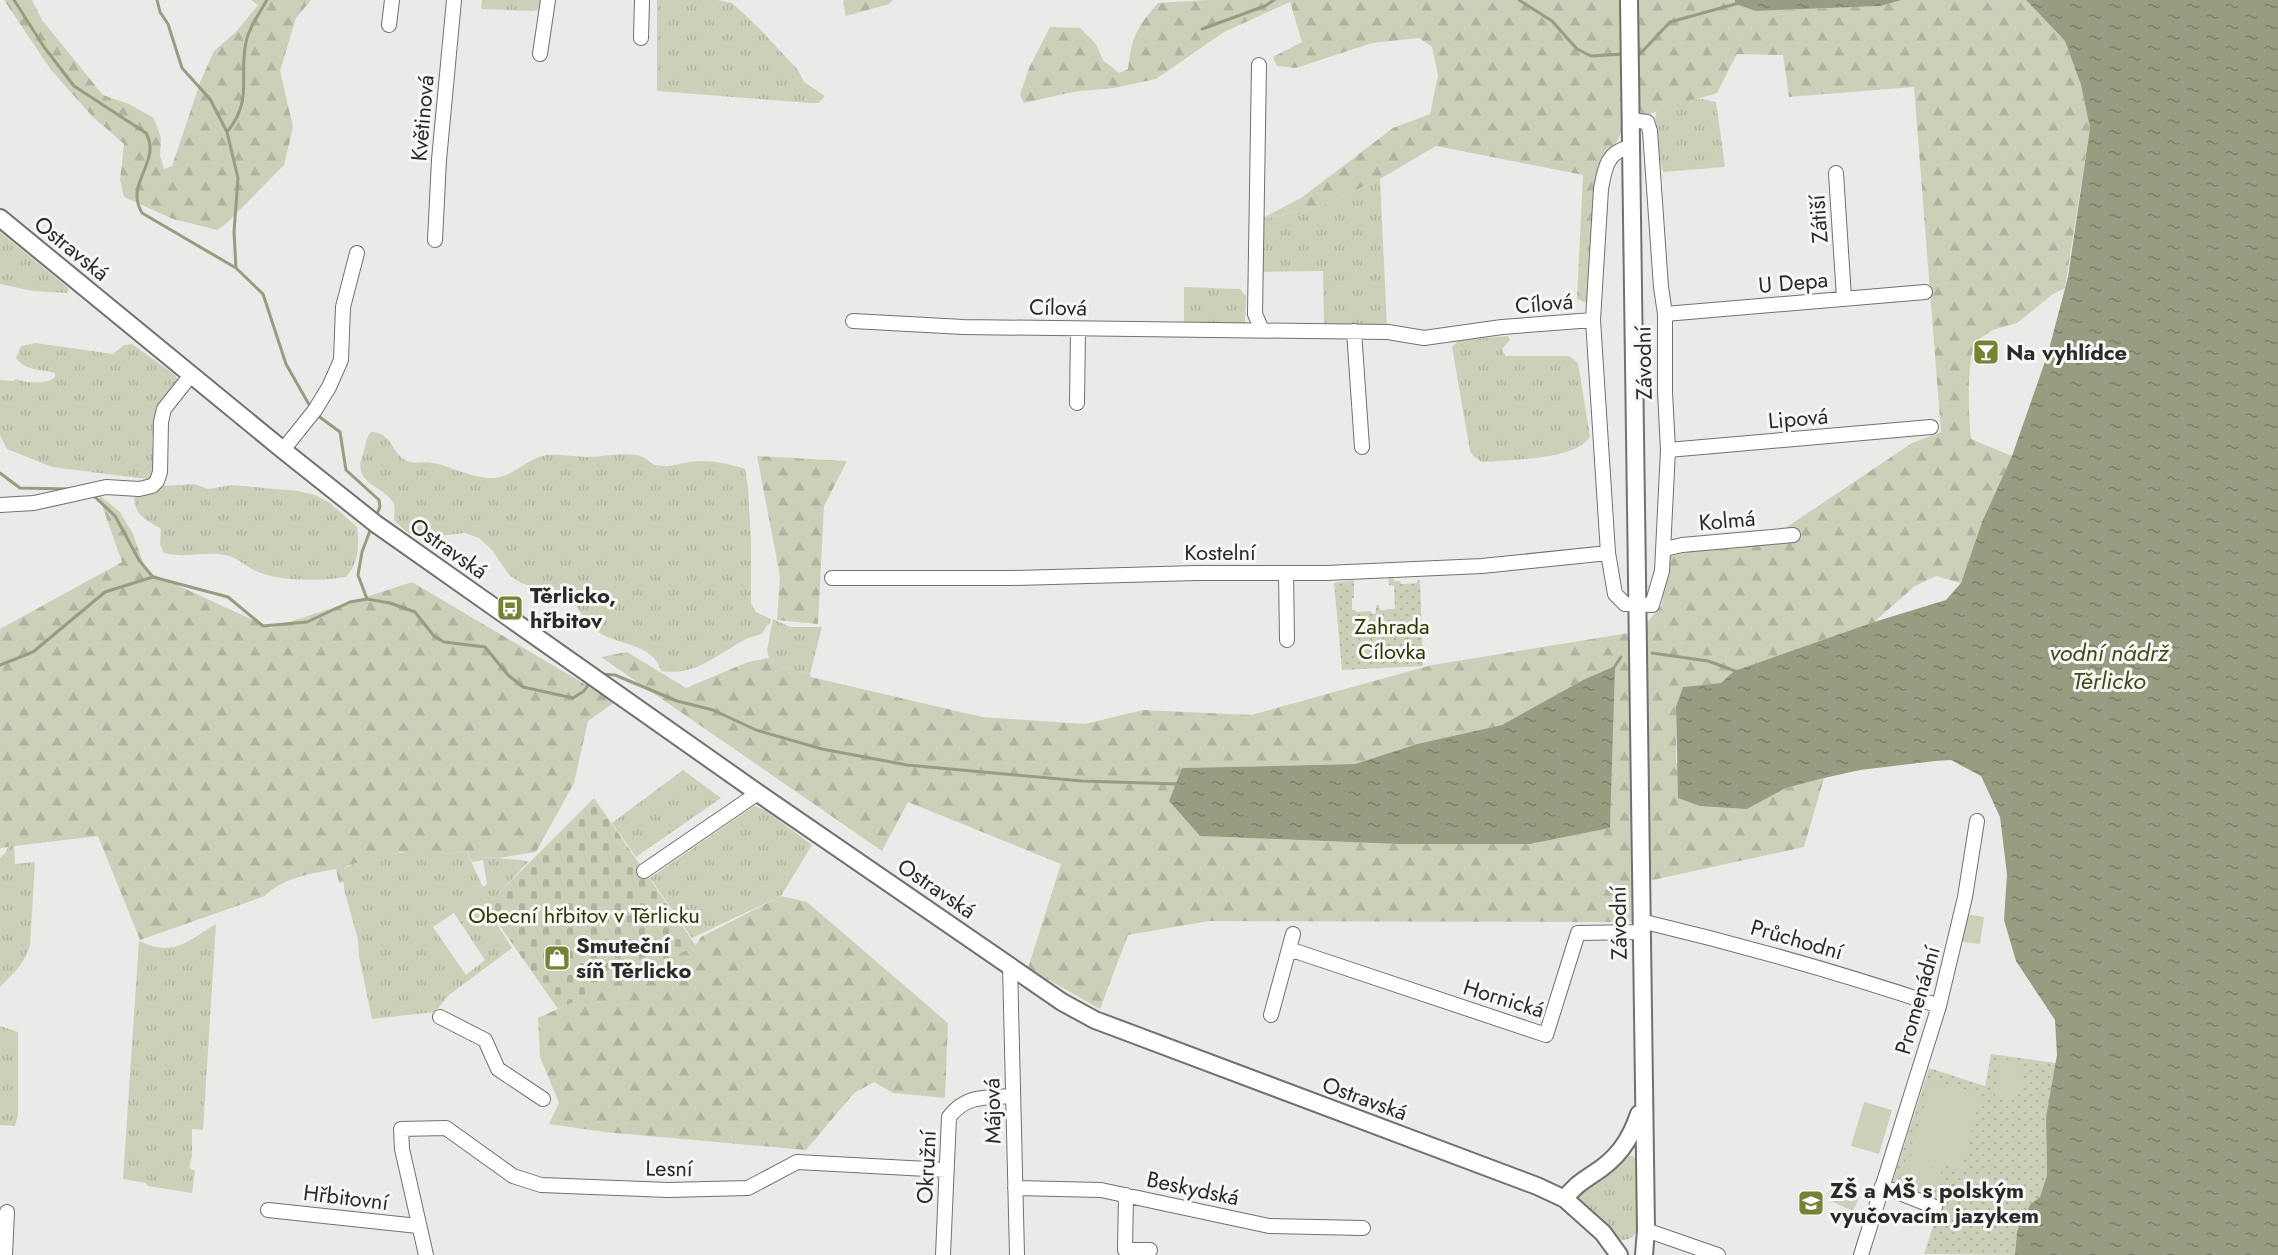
<svg xmlns="http://www.w3.org/2000/svg" width="2278" height="1255" font-family="Jost,sans-serif">
  <style>
    .grass { fill: url(#grass-tufts); fill-rule: evenodd }
    .forest { fill: url(#forest-firs); fill-rule: evenodd }
    .cemetery { fill: url(#cemetery-stones) }
    .park { fill: url(#park-dots) }
    .pitch { fill: #cbd1b9 }
    .water { fill: url(#water-ripples) }
    .lines { fill: none; stroke-linecap: round; stroke-linejoin: round }
    .stream { stroke: #969d80; stroke-width: 3 }
    .minor-casing { stroke: #71726f; stroke-width: 16 }
    .major-casing { stroke: #71726f; stroke-width: 20 }
    .minor { stroke: #fff; stroke-width: 14 }
    .major { stroke: #fff; stroke-width: 16 }
    .labels { text-anchor: middle; dominant-baseline: central; stroke-width: 6; stroke-linejoin: round; paint-order: stroke }
    .street-label { font-size: 22px; fill: #2a2b29; stroke: #f7f8f5 }
    .poi-label { font-size: 22px; font-weight: bold; fill: #2a2b29; stroke: #f7f8f5; text-anchor: start }
    .park-label { font-size: 22px; fill: #2e3602; stroke: #f7f8f5 }
    .water-label { font-size: 24px; font-style: italic; fill: #414a19; stroke: #f7f8f5 }
  </style>
  <defs>
    <pattern id="grass-tufts" width="24" height="20" patternUnits="userSpaceOnUse" patternTransform="scale(1.5)"><rect width="24" height="20" fill="#cbd1b9"/><path d="M3 7l-1-3M5 7V3M7 7l1-3M15 17l-1-3M17 17v-4M19 17l1-3" fill="none" stroke="#aeb49f"/></pattern>
    <pattern id="forest-firs" width="22" height="20" patternUnits="userSpaceOnUse" patternTransform="scale(1.5)"><rect width="22" height="20" fill="#cbd1b9"/><path d="M5 1l3.5 6h-7zM16 11l3.5 6h-7z" fill="#aeb49f"/></pattern>
    <pattern id="cemetery-stones" width="16" height="16" patternUnits="userSpaceOnUse" patternTransform="scale(1.5)"><rect width="16" height="16" fill="#cbd1b9"/><path d="M2 7V4a2 2 0 0 1 4 0v3zM10 15v-3a2 2 0 0 1 4 0v3z" fill="#aeb49f"/></pattern>
    <pattern id="park-dots" width="8" height="8" patternUnits="userSpaceOnUse" patternTransform="scale(1.5)"><rect width="8" height="8" fill="#cbd1b9"/><path d="M2 2h.1M6 6h.1" fill="none" stroke="#aeb49f" stroke-width="1.8" stroke-linecap="round"/></pattern>
    <pattern id="water-ripples" width="26" height="14" patternUnits="userSpaceOnUse" patternTransform="scale(1.5)"><rect width="26" height="14" fill="#969d80"/><path d="M2 4q2-2 4 0t4 0M15 11q2-2 4 0t4 0" fill="none" stroke="#7b8069"/></pattern>
  </defs>
  <rect width="100%" height="100%" fill="#eaebe8"/>
  <path class="grass" d="M482,0H544L540,9L533,11L481,9Z
    M657,0H718L732,3L758,27L798,70L804,82L825,96L819,103H810L657,91Z
    M1702,99L1716,102L1725,167L1663,172C1660,160 1650,115 1659,107C1669,99 1689,100 1702,99Z
    M1380,179L1387,327H1324L1323,271L1259,272V220L1321,206Z
    M0,232L65,285L69,289L67,293L33,291L0,284Z
    M1184,287L1240,289L1246,296L1245,324L1184,326Z
    M1508,336L1510,340L1502,349L1505,356H1569L1578,363L1590,436C1580,460 1506,460 1482,462L1474,457L1470,451L1452,347L1459,340Z
    M36,343L113,354L124,345L132,344L175,375L179,382L157,433L152,437L153,450L156,451L154,480L52,467L7,449L0,435V380L13,381L16,379C26,383 47,385 55,377V373C41,369 25,371 16,358L21,346Z
    M371,432C392,432 391,452 405,460C412,464 419,462 427,462C448,464 467,477 489,478C512,480 525,458 547,455C560,454 575,457 588,457C605,457 627,451 643,457C647,459 650,463 655,465C670,469 685,461 700,461C715,461 731,464 745,469L748,487L751,540V603L756,612L771,619L770,624L767,625L762,634C756,636 749,637 744,640C717,655 693,677 661,671C653,642 616,646 595,630C585,622 580,610 572,600L560,605L549,592L521,583L509,575L492,550L479,538L465,533L421,538C410,536 402,528 394,520C394,514 396,507 393,502C382,484 351,484 363,454C366,446 365,439 371,432Z
    M194,484L208,489L232,485L298,491L315,495L330,503L357,527C360,544 358,564 346,577C322,581 276,582 254,570C245,566 239,559 229,556C208,550 186,559 164,553L160,544L161,529C144,518 134,516 134,494L163,486Z
    M773,619L790,627H822L810,674L782,667L769,658L767,650Z
    M683,770L721,798L636,857L612,823Z
    M754,806L765,810L812,845L781,896L692,938L650,878Z
    M10,843H14L15,864L35,862L30,945C26,962 12,975 0,987V858L6,852Z
    M417,851L449,854L466,851L483,887L487,884L483,860L485,857L529,861L486,907L512,948L449,995L435,1012L372,1019L359,956L358,940L344,889V869C355,860 401,852 417,851ZM454,913L485,960L466,975L433,927Z
    M216,924L203,1130L192,1129V1156L189,1168L195,1171L192,1193L148,1186L146,1183L123,1179L139,941C174,957 186,942 216,924Z
    M0,1026L18,1032V1115L15,1126L0,1125Z
    M1626,1156H1633L1637,1162V1230C1633,1238 1629,1240 1620,1240L1573,1199Z"/>
  <path class="forest" d="M4,0H32L42,20L103,95L129,104L154,118L161,138L160,155L164,169L172,166L201,80L214,51L236,32L258,5L251,0H311L296,18L280,71L293,127L284,165L227,223L217,230L173,219L124,197L120,180L124,144L92,116L51,70Z
    M844,0H893L889,4L846,16L843,2Z
    M1207,0H1623L1624,125L1617,142L1603,159L1594,199L1588,303L1577,299L1583,175L1436,146L1380,179L1321,206L1259,220L1301,198L1393,128L1430,114L1438,75L1432,47L1419,38L1372,43L1296,68L1277,66L1273,57L1302,42L1290,2L1224,32L1156,79L1114,88L1073,92L1024,103L1020,95L1029,68L1050,27L1080,28L1096,44L1103,60L1119,73L1128,69C1132,36 1137,27 1158,3Z
    M1638,0H1735V4L1756,11L1880,6L1902,0H2026L2065,41L2081,85L2090,128L2065,288L2053,294L2017,323L1993,330L1974,342C1967,375 1968,405 1971,439L2012,456L1982,522L1961,583L1936,576L1915,586L1874,622L1734,671L1721,683L1683,687L1676,706V763L1747,809L1786,788L1824,778L1804,847L1648,881L1644,626L1662,605L1667,557L1781,531L1912,443L1941,432L1914,87L1789,97L1783,55L1737,54L1717,93L1697,99L1662,105L1656,112L1642,116L1637,92Z
    M757,456L847,461L824,506L818,624L777,620L780,576Z
    M98,494L120,512L133,534L146,571L271,628L412,582L615,702L588,721L574,783L536,852L499,858L485,857L483,860L472,862L466,851L449,854L401,852L349,865L344,869V882L339,883L336,869C313,873 282,878 265,896L140,940L98,836L14,846V843H10L8,847L0,848V629L122,562Z
    M1629,633L1634,922L1209,921L1128,935L1100,1009L1028,968L1061,864L908,802L882,851L601,657L627,652L686,688L748,662L769,658L782,667L810,674L811,677L982,717L1085,724L1143,710L1251,715L1432,665ZM1614,667L1610,828L1530,844H1397L1200,836L1169,801L1182,768L1355,764L1417,744L1503,725L1583,680Z
    M781,896L807,902L948,1023L945,1098L893,1093L874,1082L854,1093L806,1150L604,1132L549,1124L559,1103L540,1057L538,1018L695,946L701,937Z"/>
  <path class="cemetery" d="M594,798L696,946L558,1009L486,906Z"/>
  <path class="park" d="M1388,576H1393L1394,581H1400L1401,584L1417,583V580H1420L1423,666L1342,670L1334,583L1354,580V598H1352V610H1355L1356,612L1371,611L1372,614L1376,613V605H1379L1380,610L1395,609L1394,586L1389,585Z
    M1991,1054L2056,1063L2046,1117L2047,1175L2040,1198L2030,1205L2017,1231L2015,1255L1924,1254L1936,1217L1932,1215L1934,1204L1891,1187L1929,1068L1985,1086Z"/>
  <path class="pitch" d="M1966,914L1984,917L1980,944L1962,942Z
    M2000,1060L2023,1064L2017,1101L1995,1097Z
    M1930,1081L1981,1093L1962,1169L1922,1159L1943,1166L1936,1190L1900,1180L1907,1155L1911,1156Z
    M1864,1102L1892,1110L1879,1154L1851,1146Z
    M1833,1184L1860,1196L1853,1211L1826,1199Z"/>
  <path class="water" d="M1735,0H1902L1880,6L1756,11L1735,4Z
    M2026,0H2278V1255H2015L2017,1231L2030,1205L2040,1197L2047,1175L2046,1117L2057,1055L2055,1020L2016,961L2004,920L2007,874L2000,817L1981,776L1951,760L1935,761L1860,770L1824,778L1786,788L1747,809L1700,806L1678,798L1676,706L1683,687L1721,683L1734,671L1874,622L1946,600L1961,583L1982,522L2012,456L2048,353L2068,277L2090,128L2081,85L2065,41Z
    M1615,666L1610,828L1530,844H1397L1200,836L1169,801L1182,768L1355,764L1417,744L1502,725L1583,680Z"/>
  <g class="lines">
    <path class="stream" d="M14,0L44,47L74,86L146,133C162,162 124,183 142,213L236,268
      M157,0L160,12L168,24L182,68L210,99L227,132L238,178L234,232L236,268L263,294L286,364L311,408
      M1519,0L1552,21L1577,49L1591,56L1623,54
      M1202,29L1265,6L1274,0
      M1635,54H1640L1670,22L1739,3
      M227,132C255,98 237,74 247,38C251,25 260,12 267,0
      M317,415L340,432L346,470L379,500L380,507L376,516
      M0,473L20,488L71,489
      M93,495L115,516L139,560L152,576
      M367,599L358,575L362,552L371,528
      M1652,653L1708,661L1738,672
      M0,665L33,652L105,592L153,577L228,597L263,626L307,622L350,602L367,599L390,603L415,612L434,636L444,642L485,647L508,675L523,687L573,698L584,691L591,681
      M1613,669L1621,657
      M600,674L615,675L677,701L713,710L756,730L822,749L907,765L1082,781L1178,784"/>
    <defs>
      <path id="minor" d="M389,25L392,0
        M641,38L642,0
        M540,54L548,0
        M1259,65L1255,314L1262,330
        M1630,120L1647,122L1650,131L1661,287L1665,314V392L1668,450L1662,571L1652,605L1625,604L1615,594L1608,553L1593,320L1601,189C1605,167 1607,152 1630,147
        M1836,173L1844,298
        M435,240L439,160L454,0
        M1665,314L1925,292
        M853,321L963,327L1388,332L1424,338L1502,327L1593,320
        M1354,331L1362,447
        M1077,403L1078,329
        M283,450L315,410L329,387L341,360L343,307L357,253
        M1668,450L1931,427
        M0,505L34,503L106,487L139,489L152,486L157,481L160,472L161,422L164,409L191,375
        M1665,549L1682,545L1793,535
        M1286,573L1287,640
        M832,578H1012L1197,573H1326L1482,566L1608,553
        M644,871L758,793
        M1641,921C1742,945 1841,973 1939,1006
        M1289,949L1546,1035L1578,933L1641,932
        M1010,965L1017,1255
        M1271,1015L1293,934
        M440,1017L485,1040L498,1069L543,1099
        M1882,1186L1935,1207
        M1015,1188L1101,1190L1269,1226L1363,1228
        M1126,1195L1125,1250H1150
        M268,1210L418,1226
        M1646,1230L1718,1255
        M5,1255L7,1212
        M426,1255L402,1149L401,1129L446,1128L513,1176L541,1185L668,1190L748,1188L797,1162L946,1170
        M943,1255L949,1117C967,1094 986,1098 1013,1096
        M1861,1255L1939,1006L1965,897L1977,821"/>
      <path id="major" d="M1629,0L1646,1230L1644,1255
        M0,218L283,450L376,524L758,793L1062,1002L1095,1020L1537,1186L1565,1199L1603,1233L1619,1255
        M1565,1199C1573,1187 1581,1182 1593,1174C1617,1159 1630,1141 1639,1114"/>
    </defs>
    <use href="#minor" class="minor-casing"/>
    <use href="#major" class="major-casing"/>
    <use href="#minor" class="minor"/>
    <use href="#major" class="major"/>
  </g>
  <defs>
    <symbol id="bar-square" viewBox="-11 -11 22 22"><rect x="-9" y="-9" width="18" height="18" rx="4" fill="#758332" stroke="#f7f8f5"/><path d="M-6-5H6L.8 .8V4.5H3.5V6h-7V4.5H-.8V.8Z" fill="#fff"/></symbol>
    <symbol id="bus-square" viewBox="-11 -11 22 22"><rect x="-9" y="-9" width="18" height="18" rx="4" fill="#758332" stroke="#f7f8f5"/><path d="M-5-6H5V4H4V6H2V4H-2V6H-4V4H-5ZM-3.5-4V0h7V-4ZM-3.5 1.2v1.5H-2V1.2ZM2 1.2v1.5H3.5V1.2Z" fill="#fff"/></symbol>
    <symbol id="shop-square" viewBox="-11 -11 22 22"><rect x="-9" y="-9" width="18" height="18" rx="4" fill="#758332" stroke="#f7f8f5"/><path d="M-5-2.5h2.3a2.7 3.5 0 0 1 5.4 0H5L5.5 6h-11ZM-1.5-2.5h3a1.5 2.3 0 0 0-3 0Z" fill="#fff"/></symbol>
    <symbol id="school-square" viewBox="-11 -11 22 22"><rect x="-9" y="-9" width="18" height="18" rx="4" fill="#758332" stroke="#f7f8f5"/><path d="M0-5L7-2L0 1L-7-2ZM-4 1L0 2.5L4 1V4Q0 6-4 4Z" fill="#fff"/></symbol>
  </defs>
  <g fill-rule="evenodd">
    <use href="#bar-square" x="1971" y="337" width="30" height="30"/>
    <use href="#bus-square" x="495" y="593" width="30" height="30"/>
    <use href="#shop-square" x="542" y="943" width="30" height="30"/>
    <use href="#school-square" x="1796" y="1188" width="30" height="30"/>
  </g>
  <g class="labels">
    <g class="street-label">
      <text transform="translate(422 118) rotate(-85)">Květinová</text>
      <text transform="translate(1818 219) rotate(-94)">Zátiší</text>
      <text transform="translate(72 248) rotate(39)">Ostravská</text>
      <text transform="translate(1793 282) rotate(-5)">U Depa</text>
      <text transform="translate(1544 303) rotate(-5)">Cílová</text>
      <text transform="translate(1058 307) rotate(1)">Cílová</text>
      <text transform="translate(1643 363) rotate(-91)">Závodní</text>
      <text transform="translate(1798 418) rotate(-5)">Lipová</text>
      <text transform="translate(1727 520) rotate(-5)">Kolmá</text>
      <text transform="translate(449 548) rotate(35)">Ostravská</text>
      <text x="1220" y="552">Kostelní</text>
      <text transform="translate(937 888) rotate(34)">Ostravská</text>
      <text transform="translate(1618 923) rotate(-91)">Závodní</text>
      <text transform="translate(1797 939) rotate(16)">Průchodní</text>
      <text transform="translate(1504 998) rotate(17)">Hornická</text>
      <text transform="translate(1917 1000) rotate(-74)">Promenádní</text>
      <text transform="translate(1365 1098) rotate(20)">Ostravská</text>
      <text transform="translate(992 1111) rotate(-91)">Májová</text>
      <text transform="translate(926 1167) rotate(-87)">Okružní</text>
      <text transform="translate(669 1168) rotate(1)">Lesní</text>
      <text transform="translate(1193 1188) rotate(12)">Beskydská</text>
      <text transform="translate(346 1197) rotate(7)">Hřbitovní</text>
    </g>
    <g class="poi-label">
      <text x="2006" y="352">Na vyhlídce</text>
      <text x="530" y="595">Těrlicko,<tspan x="530" dy="25">hřbitov</tspan></text>
      <text x="576" y="945">Smuteční<tspan x="576" dy="25">síň Těrlicko</tspan></text>
      <text x="1830" y="1190">ZŠ a MŠ s polským<tspan x="1830" dy="25">vyučovacím jazykem</tspan></text>
    </g>
    <g class="park-label">
      <text x="1392" y="626">Zahrada<tspan x="1392" dy="25">Cílovka</tspan></text>
      <text x="584" y="915">Obecní hřbitov v Těrlicku</text>
    </g>
    <g class="water-label">
      <text x="2109" y="652">vodní nádrž<tspan x="2109" dy="28">Těrlicko</tspan></text>
    </g>
  </g>
</svg>
